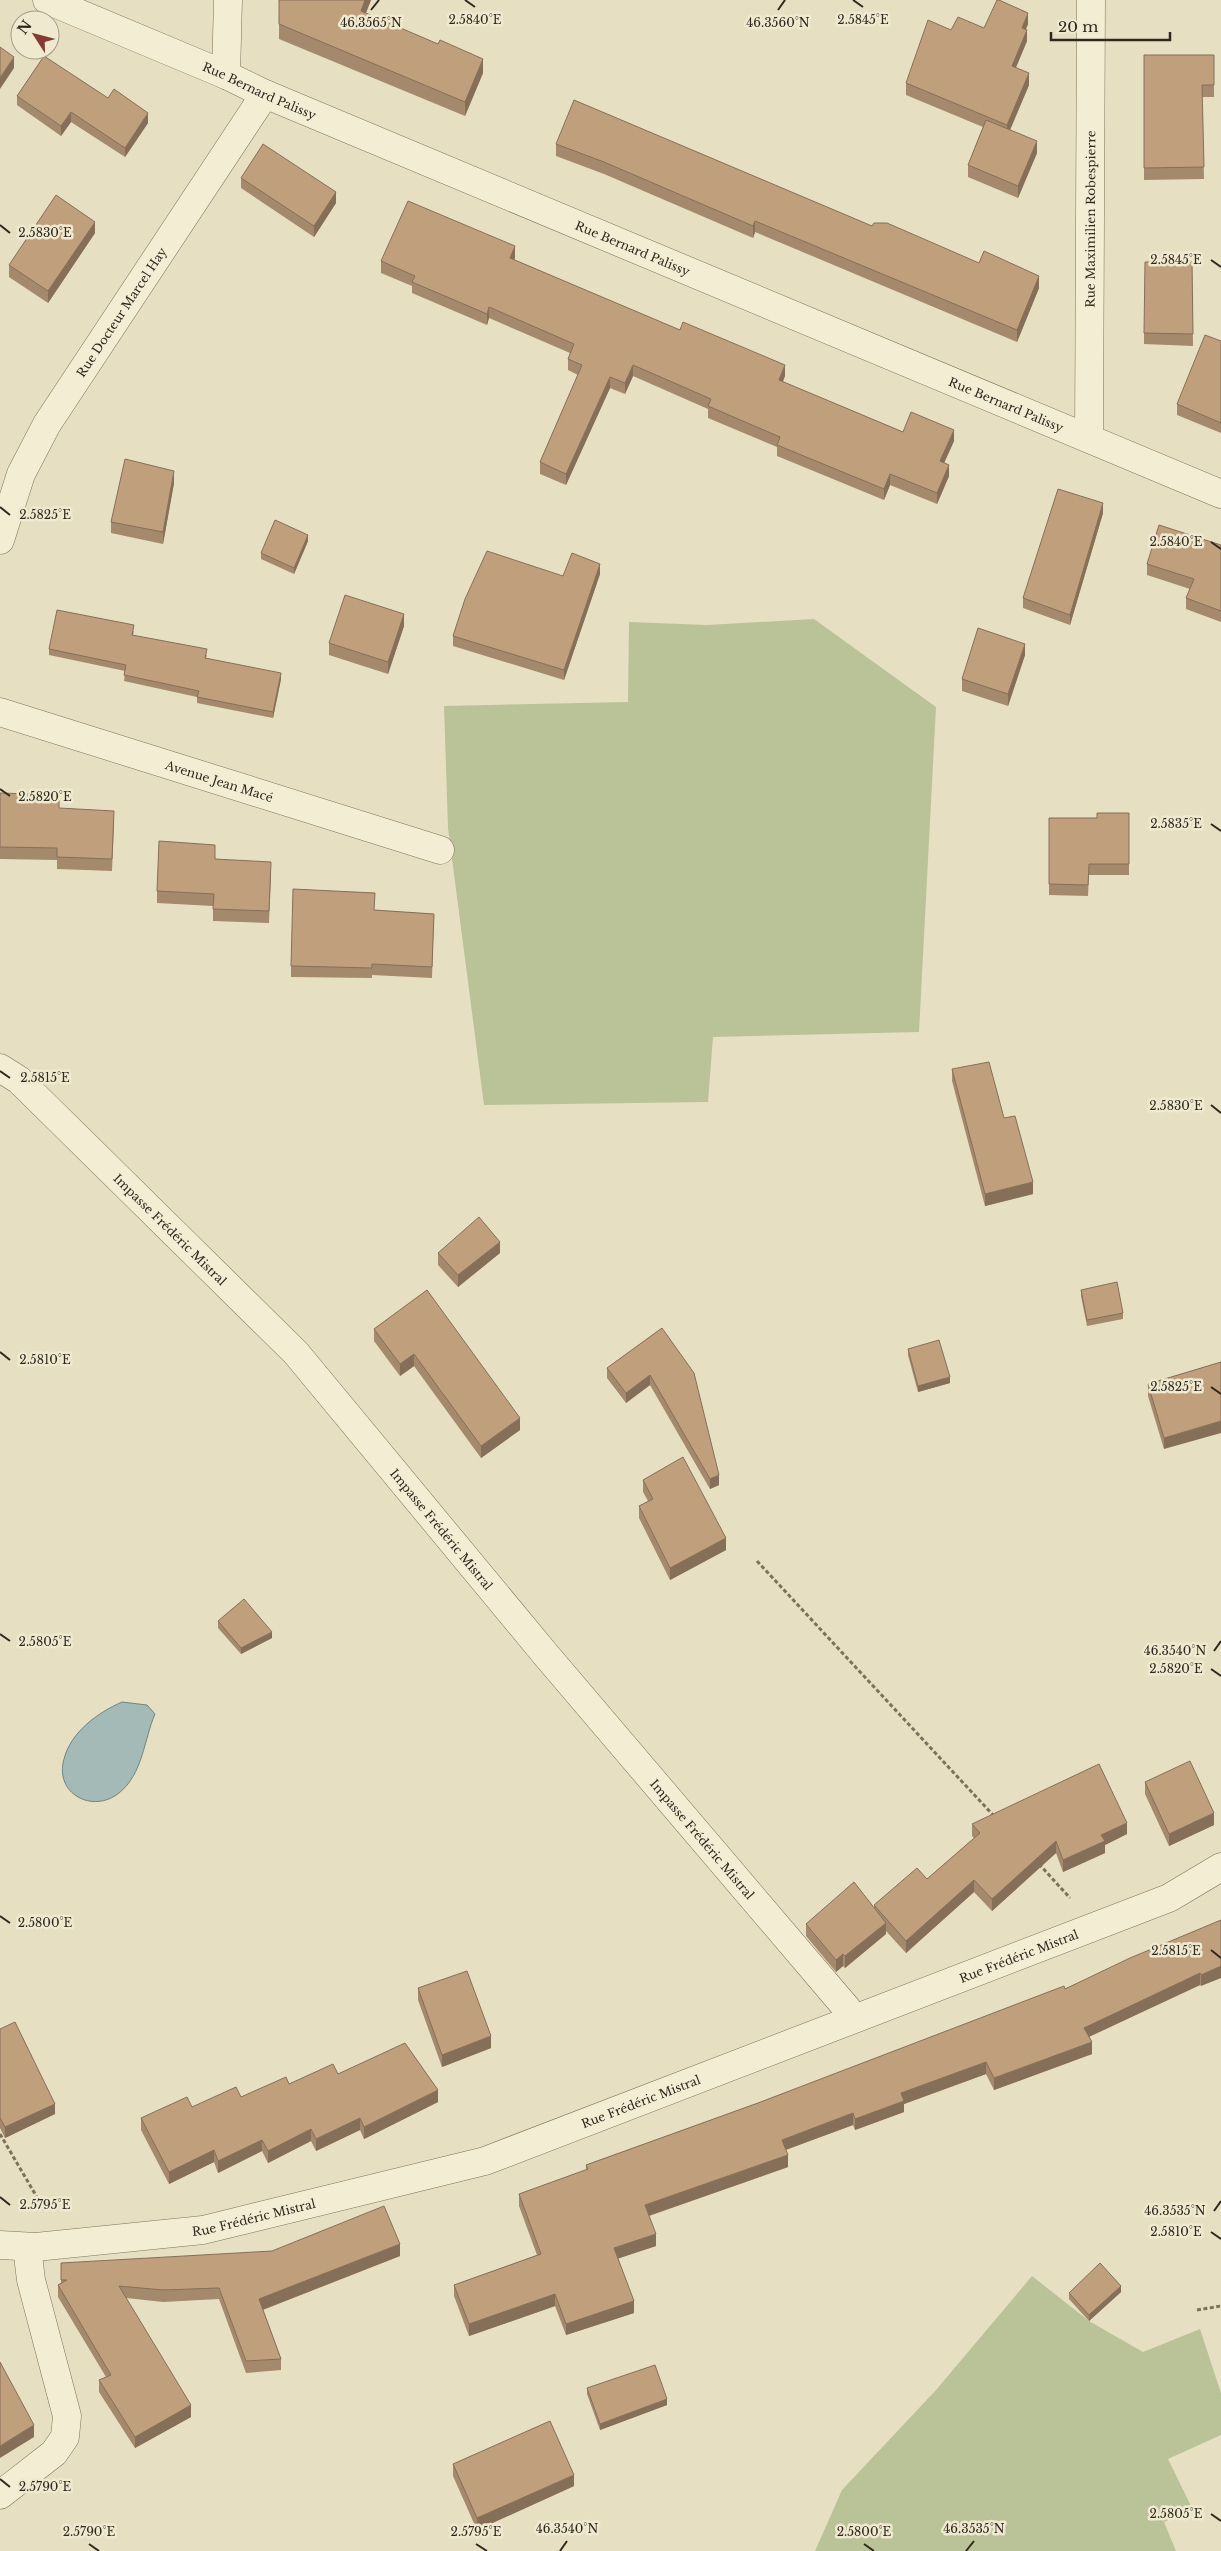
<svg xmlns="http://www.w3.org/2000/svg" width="1221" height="2551" font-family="'Libre Baskerville',serif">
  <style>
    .green { fill: #bac398 }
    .water { fill: #a4bab6; stroke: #6c8683 }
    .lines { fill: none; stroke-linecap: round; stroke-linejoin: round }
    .minor-casing { stroke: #7e715c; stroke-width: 29 }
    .path { stroke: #7e715c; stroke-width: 3; stroke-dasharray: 4 2.5; stroke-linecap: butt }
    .minor { stroke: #f3edd4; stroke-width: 28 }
    .wall { fill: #a5896c }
    .shaded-wall { fill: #866f58 }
    .building { fill: #c09f7d; stroke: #866f58 }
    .ticks { fill: none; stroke: #30281e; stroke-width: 2 }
    .labels { text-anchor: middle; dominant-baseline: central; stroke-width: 5; stroke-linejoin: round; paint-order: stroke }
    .street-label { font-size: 12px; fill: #30281e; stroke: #efe9d0 }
    .ticks-label { font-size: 12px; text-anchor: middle; fill: #30281e; stroke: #efe9d0; stroke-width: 5; stroke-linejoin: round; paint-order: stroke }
  </style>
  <rect width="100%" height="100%" fill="#e7dfc2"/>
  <path class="green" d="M814,619L936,707L919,1032L713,1037L708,1102L484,1105L448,828L444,706L628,702L629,622L707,625Z
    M1032,2276L1089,2321L1143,2352L1200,2329L1221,2393V2435L1168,2459L1192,2508L1164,2522L1176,2551H815L842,2490L936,2390Z"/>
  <path class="water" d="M122,1702L147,1705L155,1714C144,1739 143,1774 119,1793C93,1814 54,1794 64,1759C71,1732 97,1713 122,1702Z"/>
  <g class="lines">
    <defs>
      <g id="minor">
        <path id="s1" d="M47,0L226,75L265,94L1221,494"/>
        <path d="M226,75L228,0"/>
        <path id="s2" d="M1089,438L1091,0"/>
        <path id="s3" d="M0,540L21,474L47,424L265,94"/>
        <path id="s4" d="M0,712L440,850"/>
        <path id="s5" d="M0,1068L19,1080L296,1353L546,1655L855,2018"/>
        <path id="s6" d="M0,2245L36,2247L203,2230L485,2161L1169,1898L1221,1867"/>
        <path d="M0,2495L54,2453L65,2437L67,2416L31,2280L27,2247"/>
      </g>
    </defs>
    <use href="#minor" class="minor-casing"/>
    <path class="path" d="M757,1561L993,1815
      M1039,1864L1070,1898
      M0,2134L45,2211
      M1197,2310L1221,2306"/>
    <use href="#minor" class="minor"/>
  </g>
  <path class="wall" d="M279,0H371L366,13L483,73L465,116L279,39Z
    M1028,24L1026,29L1027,41L1016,67L1029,85L1010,130L1037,153L1018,198L968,177V165L983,127L906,95V83L951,30L984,28Z
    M1144,55H1214V97H1202L1204,179L1144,180Z
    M17,96L148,123L125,157L71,122L61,136L17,105Z
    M556,144L872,226L979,263L1039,288L1017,342L755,232L753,238L604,174L556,156Z
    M241,178L336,203L314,237L241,188Z
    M95,233L48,303L9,277V265Z
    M515,257V260L785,376L782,382L903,432L954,441L944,463L949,476L937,504L890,485L884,500L777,456V447L708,418V409L633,376L625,394L610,388L566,485L540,474V462L578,375L568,370V359L570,353L489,318L487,325L412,293V286L381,273V261Z
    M1192,262L1193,346L1144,344V333Z
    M1221,341V433L1177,415V404Z
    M174,483L163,544L111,533V522Z
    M1103,513L1070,625L1023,608V598Z
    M308,541L294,574L261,559V553Z
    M1221,545V622L1186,609V598L1190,589L1147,575V564Z
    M600,574L564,680L453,646V636L563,576Z
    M404,626L388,674L329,655V643Z
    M134,631L133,635L207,655L206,658L281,679L273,718L197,703V697L124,681L125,671L49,655V649Z
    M1025,655L1008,706L962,691V679Z
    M0,793L114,823L112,871L57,869V860L0,859Z
    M1129,813V875H1089L1088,896L1049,895V818H1097Z
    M215,859L271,874L269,923L213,921V906L157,903V891Z
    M374,910L434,914L432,978L372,975V978L291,977V966Z
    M952,1069L1004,1118L1033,1194L985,1206L952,1081Z
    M438,1253H500L458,1287L438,1265Z
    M427,1290L520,1430L481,1458L414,1366L400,1376L374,1341V1329Z
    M1081,1290L1123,1313V1319L1087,1326L1081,1296Z
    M662,1328L719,1485L710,1489L650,1385L626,1403L607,1378V1368Z
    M908,1349L950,1383L918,1392L908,1355Z
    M1221,1362L1164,1449L1148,1396V1384Z
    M643,1480L726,1550L670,1580L639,1518V1506L648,1501L643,1492Z
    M218,1621L272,1638L241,1654L218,1628Z
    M1145,1782L1214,1825L1169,1846L1145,1794Z
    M972,1824L1127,1834L1105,1845V1853L1063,1872L1056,1853L992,1911L974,1892L906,1953L886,1931V1934L845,1968L843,1966L836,1972L806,1936V1924L874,1907V1905L927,1879L974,1838L972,1836Z
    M1221,1920L1201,1986L1200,1985L1089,2037L1092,2054L994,2090L986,2074L904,2104V2112L855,2130L853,2125L786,2150L788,2167L649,2216L656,2246L618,2258L634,2313L566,2335L555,2306L469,2336L454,2296V2285L537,2255L519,2206V2194L586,2170V2165L758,2103L1065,1989Z
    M418,1988L491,2048L442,2067L418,2000Z
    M0,2029L55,2114L5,2138L0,2128Z
    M338,2074L438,2102L364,2139L360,2130L316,2151L311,2141L268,2163L262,2151L218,2173L214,2162L169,2184L141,2130V2118L241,2097L289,2084Z
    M400,2256L263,2310L281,2359V2370L246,2373L219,2299L163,2302L126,2298L191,2417L135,2448L99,2392V2380L106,2377L58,2297V2285L61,2284V2263Z
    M1121,2292L1089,2321L1069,2299V2293Z
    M587,2388L667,2405L600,2430L587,2394Z
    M453,2464L574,2486L477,2530L453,2476Z"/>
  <path class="shaded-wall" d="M365,0H371L361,25V11Z
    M1028,13V24L1022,39V28Z
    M1027,30V41L1012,77V66Z
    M14,57V68L0,89V78Z
    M483,59V73L465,116V102Z
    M1029,73V85L1007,137V125Z
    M71,112V122L61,136V126Z
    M148,113V123L125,157V148Z
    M1037,141V153L1018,198V186Z
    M336,192V203L314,237V226Z
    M755,221V232L753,238V226Z
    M95,222V233L48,303V291Z
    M515,246V257L510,269V258Z
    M1039,276V288L1017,342V330Z
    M489,307V318L487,325V314Z
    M633,365V376L625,394V383Z
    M785,365V376L779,392V380Z
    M610,377V388L566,485V474Z
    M954,430V441L940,472V461Z
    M949,465V476L937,504V493Z
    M174,471V483L163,544V532Z
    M890,474V485L884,500V489Z
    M1103,503V513L1070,625V615Z
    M308,535V541L294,574V568Z
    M600,564V574L564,680V670Z
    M404,614V626L388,674V662Z
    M1025,644V655L1008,706V694Z
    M281,673V679L273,718V712Z
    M1033,1182V1194L985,1206V1194Z
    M500,1242V1253L458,1287V1275Z
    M414,1354V1366L400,1376V1364Z
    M650,1375V1385L626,1403V1393Z
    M950,1377V1383L918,1392V1386Z
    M520,1418V1430L481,1458V1446Z
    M1221,1421V1433L1164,1449V1438Z
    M719,1475V1485L710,1489V1479Z
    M726,1538V1550L670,1580V1568Z
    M272,1632V1638L241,1654V1648Z
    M1214,1813V1825L1169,1846V1834Z
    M1127,1823V1834L1105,1845V1853L1063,1872V1860L1101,1835Z
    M1056,1841V1853L992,1911V1899Z
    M974,1880V1892L906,1953V1941Z
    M886,1923V1934L845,1968V1956Z
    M843,1954V1966L836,1972V1960Z
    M1221,1966V1978L1201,1986V1975Z
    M1200,1973V1985L1084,2039V2028Z
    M491,2036V2048L442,2067V2055Z
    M1092,2042V2054L994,2090V2078Z
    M986,2062V2074L904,2104V2112L855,2130V2119L901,2093Z
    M438,2090V2102L364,2139V2127Z
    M55,2104V2114L5,2138V2127Z
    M853,2113V2125L782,2151V2140Z
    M360,2118V2130L316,2151V2139Z
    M311,2129V2141L268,2163V2151Z
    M262,2140V2151L218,2173V2161Z
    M214,2150V2162L169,2184V2172Z
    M788,2155V2167L645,2217V2205Z
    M656,2234V2246L614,2260V2248Z
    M400,2244V2256L259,2311V2299Z
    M1121,2286V2292L1089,2321V2315Z
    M555,2294V2306L469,2336V2324Z
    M634,2301V2313L566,2335V2324Z
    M667,2399V2405L600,2430V2424Z
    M191,2405V2417L135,2448V2437Z
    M34,2425V2437L0,2458V2446Z
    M574,2475V2486L477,2530V2518Z"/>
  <path class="building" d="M279,0H365L361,11L438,44L440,40L483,59L465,102L279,24Z
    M997,0H999L1028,13L1022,28L1027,30L1012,66L1029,73L1007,125L906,83L928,20L951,30L958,17L984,28Z
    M0,47L14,57L0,78Z
    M1144,55H1214V85H1202L1204,167L1144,168Z
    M44,56L108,98L114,89L148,113L125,148L71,112L61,126L17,96Z
    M574,100L872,226L874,223H887L979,263L984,251L1039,276L1017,330L755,221L753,226L604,162L556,144Z
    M986,120L1037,141L1018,186L968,165Z
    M263,144L336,192L314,226L241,178Z
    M56,195L95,222L48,291L9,265Z
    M408,201L515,246L510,258L680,330L683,322L785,365L779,380L903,432L911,412L954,430L940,461L949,465L937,493L890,474L884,489L777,445L780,437L708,406L711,399L633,365L625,383L610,377L566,474L540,462L582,365L568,359L574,344L489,307L487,314L412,282L415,276L381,261Z
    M1145,262H1192L1193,334L1144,333Z
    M1205,335L1221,341V423L1177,404Z
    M125,459L174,471L163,532L111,522Z
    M1058,489L1103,503L1070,615L1023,598Z
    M275,520L308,535L294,568L261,553Z
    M1159,525L1221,545V611L1186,598L1194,579L1147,564Z
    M487,551L563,576L572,553L600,564L564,670L453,636L465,599Z
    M345,595L404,614L388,662L329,643Z
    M57,610L134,625L132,635L207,649L205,658L281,673L273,712L197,697L199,691L124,675L126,665L49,649Z
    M978,628L1025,644L1008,694L962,679Z
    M0,793L59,795V808L114,811L112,859L57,857V848L0,847Z
    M1097,813H1129V864H1089L1088,885L1049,884V818H1097Z
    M159,841L215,845V859L271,862L269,911L213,909L214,894L157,891Z
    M293,889L375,893L374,910L434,914L432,967L372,964V968L291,966Z
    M989,1062L1004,1118L1015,1116L1033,1182L985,1194L952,1069Z
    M479,1217L500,1242L458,1275L438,1253Z
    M1117,1282L1123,1313L1087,1320L1081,1290Z
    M427,1290L520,1418L481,1446L414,1354L400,1364L374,1329Z
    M662,1328L694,1373L719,1475L710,1479L650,1375L626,1393L607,1368Z
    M939,1340L950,1377L918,1386L908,1349Z
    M1221,1362V1421L1164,1438L1148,1384Z
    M683,1457L726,1538L670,1568L639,1506L653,1499L643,1480Z
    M244,1599L272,1632L241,1648L218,1621Z
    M1190,1761L1214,1813L1169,1834L1145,1782Z
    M1099,1764L1127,1823L1101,1835L1105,1841L1063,1860L1056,1841L992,1899L974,1880L906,1941L874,1905L917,1868L927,1879L980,1833L972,1824Z
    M854,1882L886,1923L845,1956L843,1954L836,1960L806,1924Z
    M1221,1920V1966L1201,1975L1200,1973L1084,2028L1092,2042L994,2078L986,2062L901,2093L904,2101L855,2119L853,2113L782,2140L788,2155L645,2205L656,2234L614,2248L634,2301L566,2324L555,2294L469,2324L454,2285L541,2254L519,2194L588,2169L586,2165L758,2103L1064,1986L1065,1989L1130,1958Z
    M467,1971L491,2036L442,2055L418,1988Z
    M15,2022L55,2104L5,2127L0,2118V2029Z
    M405,2043L438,2090L364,2127L360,2118L316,2139L311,2129L268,2151L262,2140L218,2161L214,2150L169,2172L141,2118L187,2097L192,2107L236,2087L241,2097L286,2077L289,2084L333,2064L338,2074Z
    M384,2206L400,2244L259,2299L281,2359L246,2361L219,2288L163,2290L119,2286L191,2405L135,2437L99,2380L111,2375L58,2285L67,2280H61V2263L272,2251Z
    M1100,2263L1121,2286L1089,2315L1069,2293Z
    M0,2362L34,2425L0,2446Z
    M655,2365L667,2399L600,2424L587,2388Z
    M550,2421L574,2475L477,2518L453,2464Z"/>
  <path class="ticks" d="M465,0L475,7M853,0L863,7M371,10L379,0M778,10L785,0M0,225L10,233M1211,260L1221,267M0,507L10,515M1211,542L1221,549M0,789L10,796M1211,824L1221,831M0,1071L10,1078M1211,1105L1221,1113M0,1352L10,1360M1211,1387L1221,1394M0,1634L10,1641M1214,1651L1221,1641M1211,1669L1221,1676M0,1916L10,1923M1211,1950L1221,1958M0,2197L10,2205M1214,2211L1221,2201M1211,2232L1221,2239M0,2479L10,2487M1211,2514L1221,2521M89,2544L99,2551M476,2544L487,2551M864,2544L874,2551M560,2551L567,2541M966,2551L974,2541"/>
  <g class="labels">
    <g class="street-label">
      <text stroke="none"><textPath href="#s1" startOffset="231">Rue Bernard Palissy</textPath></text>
      <text stroke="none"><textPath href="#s2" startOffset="219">Rue Maximilien Robespierre</textPath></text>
      <text stroke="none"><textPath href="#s1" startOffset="636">Rue Bernard Palissy</textPath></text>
      <text stroke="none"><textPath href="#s3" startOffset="260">Rue Docteur Marcel Hay</textPath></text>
      <text stroke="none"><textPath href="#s1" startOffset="1041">Rue Bernard Palissy</textPath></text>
      <text stroke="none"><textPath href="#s4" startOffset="230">Avenue Jean Macé</textPath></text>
      <text stroke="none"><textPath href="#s5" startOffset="235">Impasse Frédéric Mistral</textPath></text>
      <text stroke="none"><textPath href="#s5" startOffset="640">Impasse Frédéric Mistral</textPath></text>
      <text stroke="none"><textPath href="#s5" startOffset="1045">Impasse Frédéric Mistral</textPath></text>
      <text stroke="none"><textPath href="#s6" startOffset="1066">Rue Frédéric Mistral</textPath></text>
      <text stroke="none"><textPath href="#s6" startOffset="661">Rue Frédéric Mistral</textPath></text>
      <text stroke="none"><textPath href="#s6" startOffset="256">Rue Frédéric Mistral</textPath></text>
    </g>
  </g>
  <g class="ticks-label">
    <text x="475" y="24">2.5840°E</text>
    <text x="863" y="24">2.5845°E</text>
    <text x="371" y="27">46.3565°N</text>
    <text x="778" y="27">46.3560°N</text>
    <text x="45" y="237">2.5830°E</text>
    <text x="1176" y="264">2.5845°E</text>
    <text x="45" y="519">2.5825°E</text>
    <text x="1176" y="546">2.5840°E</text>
    <text x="45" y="801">2.5820°E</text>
    <text x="1176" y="828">2.5835°E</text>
    <text x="45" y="1082">2.5815°E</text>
    <text x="1176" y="1110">2.5830°E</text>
    <text x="45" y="1364">2.5810°E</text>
    <text x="1176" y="1391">2.5825°E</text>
    <text x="45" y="1646">2.5805°E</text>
    <text x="1175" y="1655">46.3540°N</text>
    <text x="1176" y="1673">2.5820°E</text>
    <text x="45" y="1927">2.5800°E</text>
    <text x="1176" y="1955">2.5815°E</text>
    <text x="45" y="2209">2.5795°E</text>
    <text x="1175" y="2215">46.3535°N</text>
    <text x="1176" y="2236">2.5810°E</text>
    <text x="45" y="2491">2.5790°E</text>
    <text x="1176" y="2518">2.5805°E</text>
    <text x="567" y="2533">46.3540°N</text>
    <text x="974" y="2533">46.3535°N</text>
    <text x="89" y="2536">2.5790°E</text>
    <text x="476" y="2536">2.5795°E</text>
    <text x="864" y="2536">2.5800°E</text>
  </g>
  <g transform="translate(35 35) rotate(306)"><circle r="24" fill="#efe9d0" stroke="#a39c89"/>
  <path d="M0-4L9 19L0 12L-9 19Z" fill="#853b34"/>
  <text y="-8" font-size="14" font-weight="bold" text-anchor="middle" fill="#30281e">N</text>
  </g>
  <path d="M1051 32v8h119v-8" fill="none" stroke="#30281e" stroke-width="2.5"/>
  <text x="1058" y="32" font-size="15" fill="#30281e" stroke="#efe9d0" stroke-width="4" paint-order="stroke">20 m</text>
</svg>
